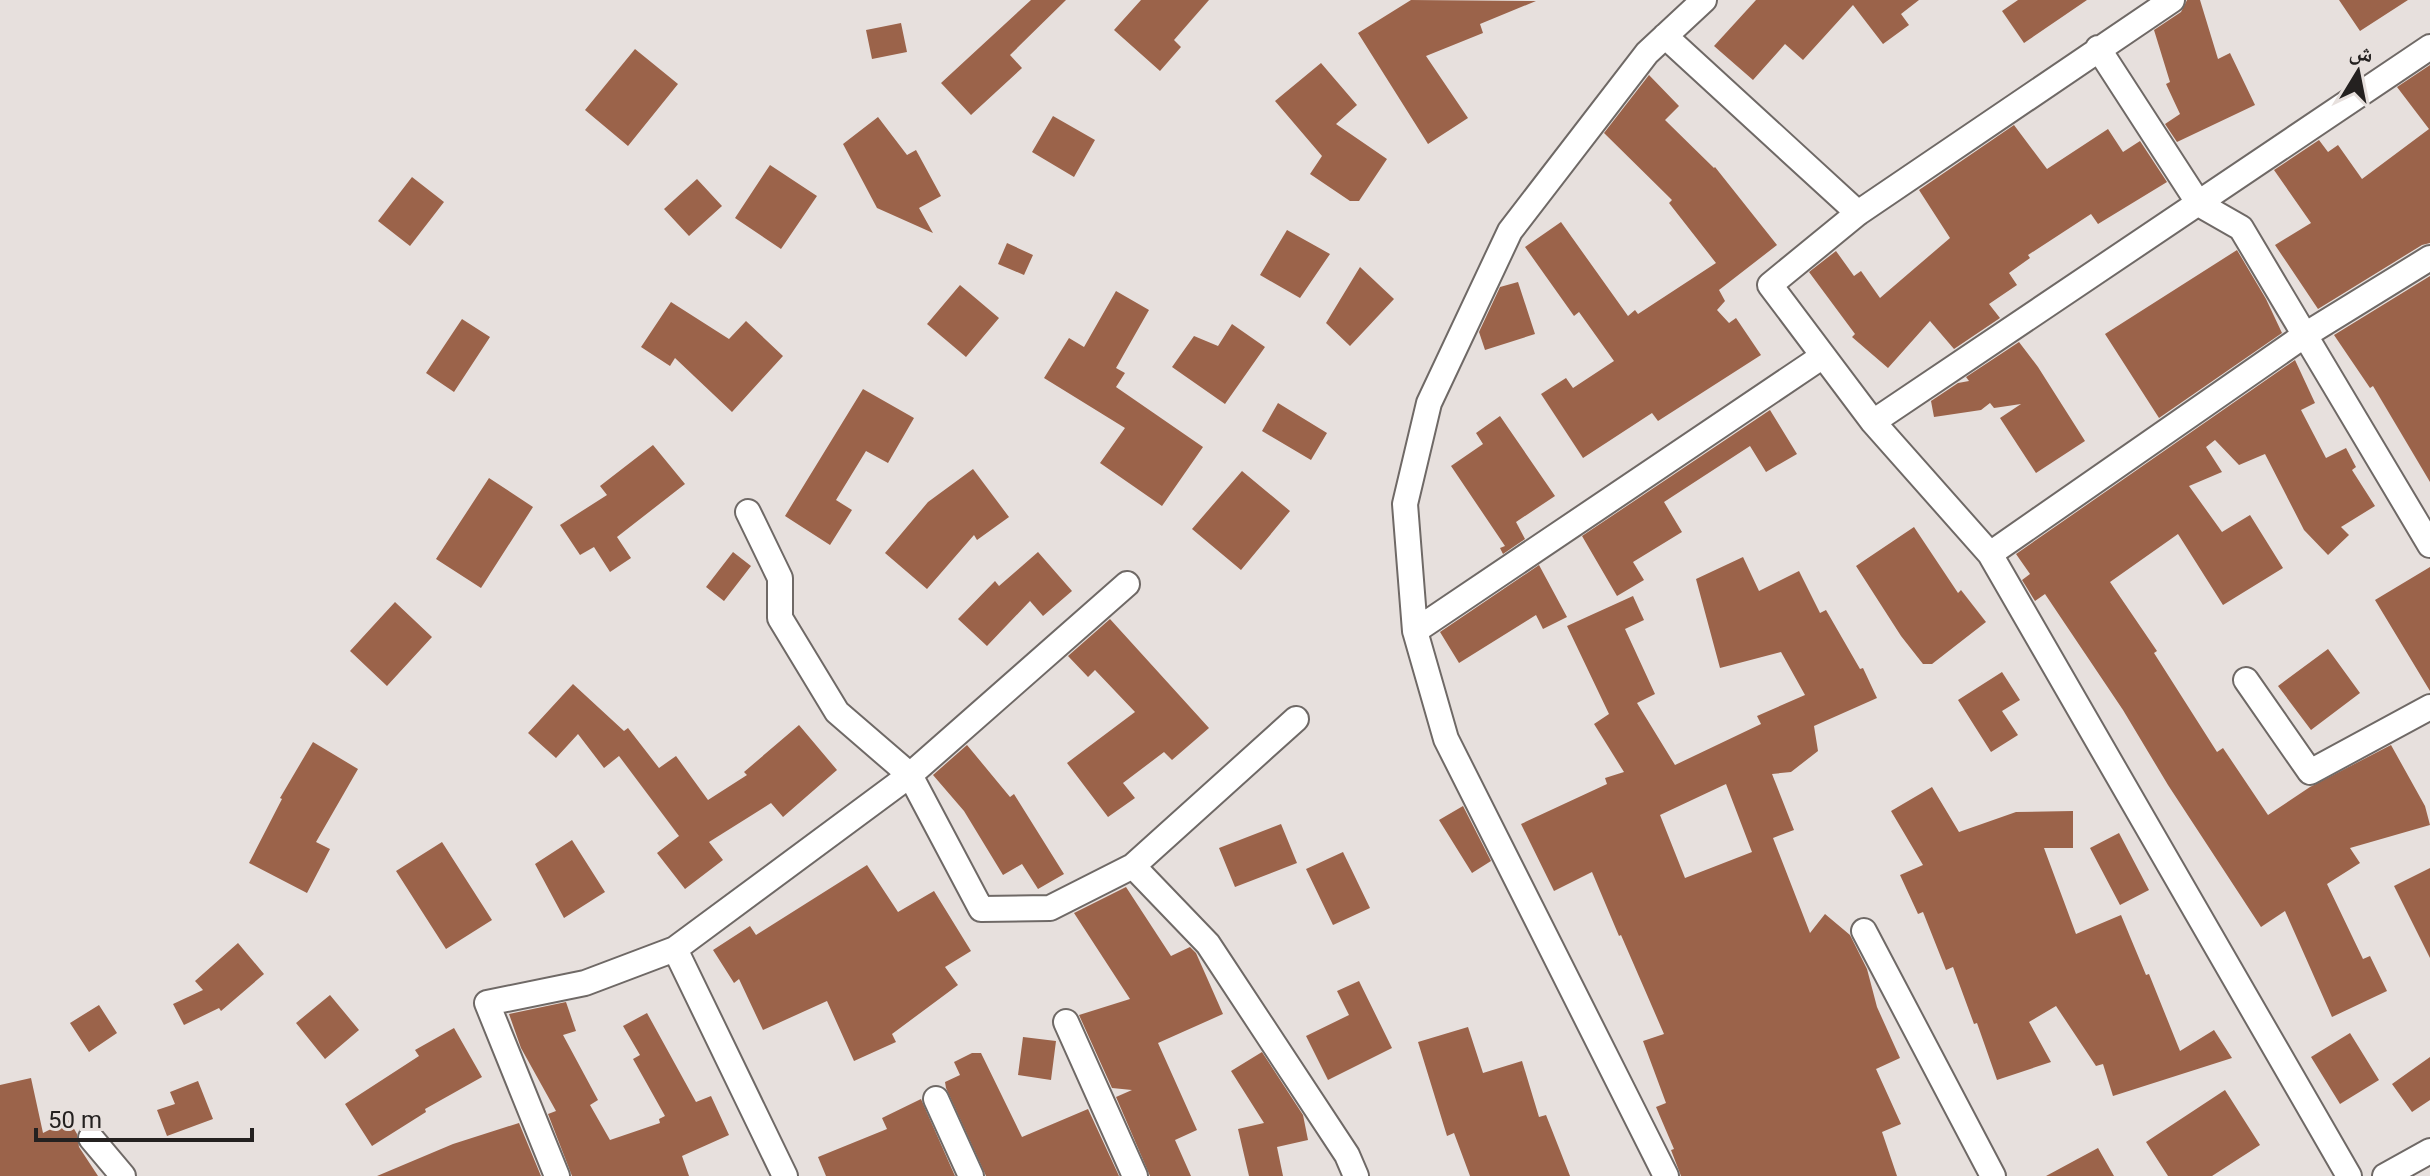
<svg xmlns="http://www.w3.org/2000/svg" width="2430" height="1176" font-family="Roboto,'Noto Naskh Arabic',sans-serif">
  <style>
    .building { fill: #9b634a; fill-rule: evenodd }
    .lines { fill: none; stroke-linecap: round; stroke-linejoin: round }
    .street-casing { stroke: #6f6966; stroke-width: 28 }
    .street { stroke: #fff; stroke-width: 24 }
  </style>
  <rect width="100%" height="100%" fill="#e7e0dd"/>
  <path class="building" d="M1031,0H1066L1010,55L1022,68L971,115L941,83Z
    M1141,0H1209L1174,40L1181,47L1160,71L1114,30Z
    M1411,0L1536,1L1480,24L1483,33L1426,56L1468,118L1428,144L1358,33Z
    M1756,0H1919L1901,14L1909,25L1883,44L1853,5L1803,60L1785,44L1753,80L1714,46Z
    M2018,0H2087L2024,43L2002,11Z
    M2187,0H2200L2218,59L2230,53L2255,105L2177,142L2165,124L2180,114L2166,84L2170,82L2154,30L2181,12Z
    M2339,0H2408L2360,31Z
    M901,23L907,52L872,59L866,30Z
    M635,49L678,84L628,146L585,110Z
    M1321,63L1357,105L1336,124L1387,159L1359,201H1350L1310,174L1322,156L1275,101Z
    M2430,65V243L2422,245L2318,309L2275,245L2311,223L2274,170L2319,140L2328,152L2338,145L2362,179L2429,129L2397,87Z
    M1649,75L1679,106L1665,120L1714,168L1715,167L1777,245L1719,290L1725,301L1717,310L1729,323L1736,318L1761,355L1658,421L1652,413L1583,458L1541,394L1566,378L1573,388L1614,361L1579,312L1574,316L1525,247L1561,222L1628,316L1635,310L1638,314L1716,263L1669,203L1672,200L1604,133Z
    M1053,116L1095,140L1074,177L1032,152Z
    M878,117L907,155L916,150L941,196L919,208L933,233L877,208L843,144Z
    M2014,125L2047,169L2108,129L2123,152L2140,141L2167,182L2098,224L2091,214L2028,255L2030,258L2009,273L2017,285L1989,304L2000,318L1954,349L1930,321L1888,368L1852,337L1855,334L1809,272L1836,251L1854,276L1861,271L1880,298L1950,238L1919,190Z
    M770,165L817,196L781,249L735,218Z
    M412,177L444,202L410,246L378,221Z
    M697,179L722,206L689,236L664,209Z
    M1287,230L1330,254L1300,298L1260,275Z
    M1007,243L1033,255L1024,275L998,264Z
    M2237,250L2266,299L2282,333L2159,418L2105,334Z
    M1360,267L1394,299L1350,346L1326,323Z
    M2430,276V482L2373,386L2370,388L2334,335Z
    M1518,282L1535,334L1485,350L1479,332L1500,287Z
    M960,285L999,318L966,357L927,324Z
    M1116,291L1149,310L1116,368L1125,373L1116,387L1203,447L1162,506L1100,463L1125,428L1044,378L1069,338L1084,347Z
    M671,302L729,339L746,321L783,356L732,412L675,358L670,366L641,347Z
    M462,319L490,337L454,392L426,373Z
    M1232,324L1265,347L1225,404L1172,367L1194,336L1218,346Z
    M2019,342L2038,367L2085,441L2036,473L2000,418L2021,404L1994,408L1990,403L1981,410L1934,417L1931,401L1958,383L1969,381L1966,377Z
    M2295,360L2315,403L2301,410L2326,458L2346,448L2356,467L2352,470L2375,506L2341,527L2349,535L2328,555L2304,530L2265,454L2239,465L2215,440L2206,447L2222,472L2189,486L2222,532L2250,515L2283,568L2223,605L2178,534L2110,582L2157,651L2154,653L2217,752L2223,748L2268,815L2310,787L2391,745L2425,806L2430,825L2350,848L2360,863L2327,884L2363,959L2370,956L2387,991L2332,1017L2285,911L2261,927L2168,785L2123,710L2045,594L2035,601L2027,588L2022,580L2030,574L2016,554Z
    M863,389L914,418L888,463L866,451L836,500L852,510L830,545L785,516Z
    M1278,403L1327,433L1311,460L1262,431Z
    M1770,410L1797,454L1766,472L1750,446L1664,502L1682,532L1633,562L1644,580L1617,596L1582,536Z
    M1500,416L1555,496L1516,522L1525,539L1503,554L1500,548L1505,546L1451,466L1483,444L1476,433Z
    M653,445L685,484L617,537L631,558L610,572L594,547L580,555L560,525L607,495L600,486Z
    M973,469L1009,517L977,540L974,535L927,589L885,553L928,502Z
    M1242,471L1290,511L1241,570L1192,529Z
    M489,478L533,507L481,588L436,559Z
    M1914,527L1958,593L1961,590L1986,622L1932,664H1923L1901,636L1856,566Z
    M733,552L751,566L724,601L706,587Z
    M1038,552L1072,591L1043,616L1030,601L987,646L958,619L995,581L999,586Z
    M1743,557L1759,591L1799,571L1820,613L1826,610L1860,669L1863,668L1877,698L1814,726L1818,751L1791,772L1772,774L1794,830L1773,838L1810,933L1825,914L1850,935L1867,969L1877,1007L1900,1058L1876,1069L1901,1124L1882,1132L1897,1176H1681L1671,1150L1674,1149L1656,1107L1666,1103L1643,1041L1664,1034L1621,935L1619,936L1592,872L1554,891L1521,824L1607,784L1605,778L1624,772L1594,724L1609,714L1567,626L1633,596L1644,620L1625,629L1655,694L1637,703L1675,765L1761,724L1757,716L1805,695L1781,652L1720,668L1696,579ZM1726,784L1752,852L1685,878L1660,815Z
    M1539,565L1567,617L1543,629L1536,615L1459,663L1440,632Z
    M2430,567V691L2375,600Z
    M395,602L432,637L387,686L350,651Z
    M1110,619L1209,728L1172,760L1164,752L1123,783L1135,798L1108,817L1067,763L1135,712L1095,670L1088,677L1068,656Z
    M2328,649L2360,693L2311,730L2278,686Z
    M2002,672L2020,700L2002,711L2018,735L1991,752L1958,700Z
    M573,684L624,731L628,728L659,768L676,756L708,800L747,775L744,772L799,725L837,770L783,817L771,803L709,842L723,860L685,889L657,853L679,836L619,756L604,768L578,734L556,758L528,733Z
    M313,742L358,769L316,842L330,849L307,893L249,863L282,799L280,798Z
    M967,745L1010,797L1014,794L1064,874L1038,889L1022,864L1003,875L964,811L933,775Z
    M1932,787L1959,832L2016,812L2073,811V848H2044L2076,934L2121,915L2146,975L2149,974L2180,1051L2214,1030L2232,1058L2113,1096L2103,1064L2096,1066L2056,1006L2029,1022L2051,1062L1997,1080L1977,1023L1974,1024L1953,967L1946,970L1923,912L1918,914L1900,875L1923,865L1891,811Z
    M1463,806L1491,861L1472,873L1439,820Z
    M1281,824L1297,863L1235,887L1219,848Z
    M2119,833L2149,890L2120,905L2090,848Z
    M572,840L605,892L564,918L535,864Z
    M442,842L492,920L446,949L396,871Z
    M1343,852L1370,908L1333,925L1306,869Z
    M867,865L898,912L934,891L971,951L945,967L958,985L892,1034L896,1042L854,1061L827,1001L763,1030L739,979L734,983L713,950L750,926L756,935Z
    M2430,868V958L2394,886Z
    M1126,887L1171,956L1190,947L1196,953L1223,1014L1158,1043L1197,1130L1175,1140L1191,1176H1150L1116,1097L1132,1090L1112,1088L1079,1015L1130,999L1074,913Z
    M238,943L264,974L221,1011L219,1008L184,1025L173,1004L203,990L195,981Z
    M1359,981L1392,1048L1328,1080L1306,1036L1349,1015L1337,991Z
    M330,995L359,1030L325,1059L296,1023Z
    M566,1002L576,1031L563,1035L598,1100L590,1105L610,1140L660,1123L659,1119L665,1116L633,1059L640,1055L623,1026L647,1013L696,1102L711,1096L729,1135L682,1156L689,1176H572L548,1114L556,1111L521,1048L509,1014Z
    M99,1005L117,1033L89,1052L70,1023Z
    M1468,1027L1483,1073L1522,1061L1539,1117L1546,1115L1570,1176H1470L1454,1133L1447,1136L1418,1042Z
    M454,1028L482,1077L425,1109L426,1112L372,1146L345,1104L419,1056L415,1050Z
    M2350,1033L2379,1080L2340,1104L2311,1057Z
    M1023,1037L1056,1041L1051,1080L1018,1075Z
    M1262,1052L1303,1115L1308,1140L1277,1147L1283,1176H1249L1238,1129L1264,1123L1231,1071Z
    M972,1053H981L1022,1137L1088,1109L1119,1176H986L946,1088L945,1082L960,1075L954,1062Z
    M2430,1057V1100L2412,1112L2392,1084Z
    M31,1078L43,1133L69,1120L77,1134L79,1147L98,1176H0V1085Z
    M198,1081L213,1119L167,1136L157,1110L175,1104L170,1092Z
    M2225,1090L2260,1145L2212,1176H2168L2146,1142Z
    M921,1099L955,1176H826L818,1157L887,1129L882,1118Z
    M519,1123L541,1176H377L453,1144Z
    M2098,1148L2114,1176H2046Z"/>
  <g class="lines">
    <defs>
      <path id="street" d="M2172,0L1858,213L1770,285L1873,422L1990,554L2349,1176
        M1665,36L1858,213
        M2098,48L2199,204L2241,228L2430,545
        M1873,422L2430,47
        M748,512L780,578V618L837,712L910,775L981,909L1050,908L1133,866L1296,719
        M1990,554L2305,335L2430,258
        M1415,631L1823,356
        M2246,680L2310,772L2430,707
        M1133,866L1208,944L1347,1155L1356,1176
        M1864,931L1993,1176
        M675,949L785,1176
        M1066,1022L1135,1176
        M936,1099L971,1176
        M91,1138L123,1176
        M557,1176L487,1003L585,983L675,949L910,775L1127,584
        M1666,1176L1446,739L1415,631L1405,504L1429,403L1510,231L1647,53L1704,0
        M2385,1176L2430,1151"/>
    </defs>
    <use href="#street" class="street-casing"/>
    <use href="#street" class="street"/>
  </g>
  <g transform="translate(2358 72) rotate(10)" stroke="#e7e0dd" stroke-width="6" paint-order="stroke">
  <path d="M0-6L14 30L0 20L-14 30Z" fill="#242120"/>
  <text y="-12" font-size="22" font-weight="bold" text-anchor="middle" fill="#242120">ش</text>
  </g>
  <path d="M36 1128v12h216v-12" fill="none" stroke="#242120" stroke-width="4"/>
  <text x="48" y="1128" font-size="24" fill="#242120" stroke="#e7e0dd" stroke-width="6" paint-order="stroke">50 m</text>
</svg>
